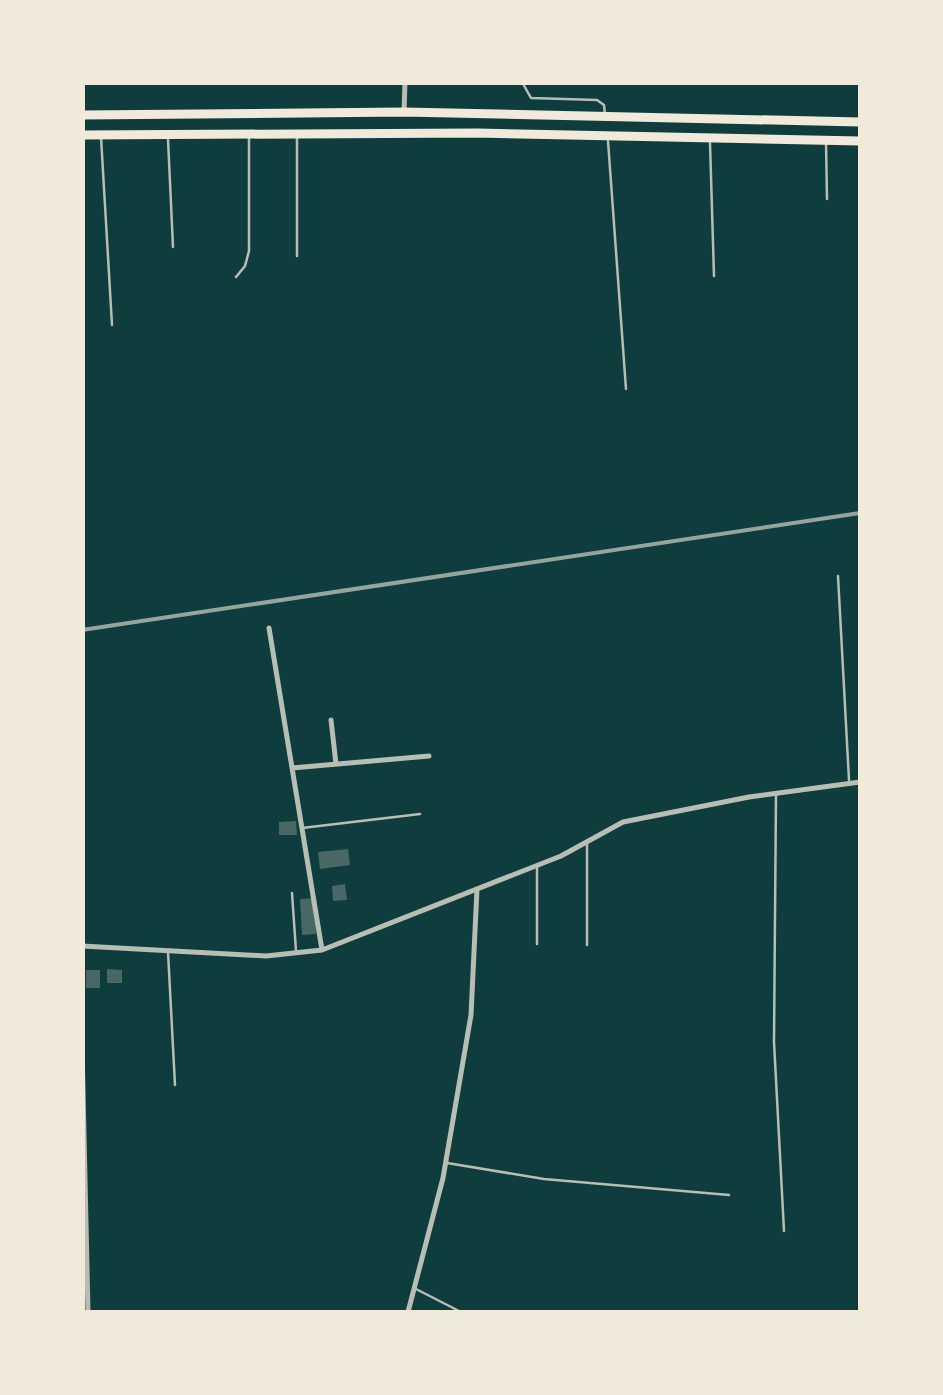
<svg xmlns="http://www.w3.org/2000/svg" width="943" height="1395" font-family="Figtree,sans-serif">
  <style>
    .building { fill: #486865 }
    .lines { fill: none; stroke-linecap: round; stroke-linejoin: round }
    .service { stroke: #b8beb3; stroke-width: 2.5 }
    .minor { stroke: #b8beb3; stroke-width: 5 }
    .trunk { stroke: #f1e9da; stroke-width: 9 }
    .rail { stroke: #97a49c; stroke-width: 4 }
  </style>
  <rect width="100%" height="100%" fill="#0f3d3e"/>
  <path class="building" d="M296,821L297,835H279V822Z
    M348,849L350,865L320,869L318,852Z
    M345,884L347,900L333,901L332,886Z
    M314,898L316,934L302,935L300,899Z
    M107,969L122,970V983H107Z
    M86,970H100V988H86Z"/>
  <g class="lines">
    <path class="service" d="M522,82L531,98L597,100L604,105L605,115
      M101,137L112,325
      M297,138V256
      M168,139L173,247
      M608,141L626,389
      M826,142L827,199
      M710,143L714,276
      M236,277L245,266L249,251V137
      M838,576L849,780
      M776,793L774,1042L784,1231
      M302,828L420,814
      M292,893L296,951
      M537,944V865
      M587,945V842
      M168,952L175,1085
      M447,1163L544,1179L729,1195
      M414,1288L461,1312"/>
    <path class="minor" d="M404,112L405,82
      M269,628L322,950
      M331,720L336,764
      M292,768L429,756
      M82,946L266,956L322,950L561,856L623,822L749,797L860,782
      M82,1046L88,1312
      M408,1312L443,1178L471,1015L477,889"/>
    <path class="trunk" d="M82,115L404,112L860,122
      M82,135L477,133L860,141"/>
    <path class="rail" d="M82,630L860,513"/>
  </g>
  <rect width="943" height="1395" fill="none" stroke="#f1e9da" stroke-width="170"/>
</svg>
